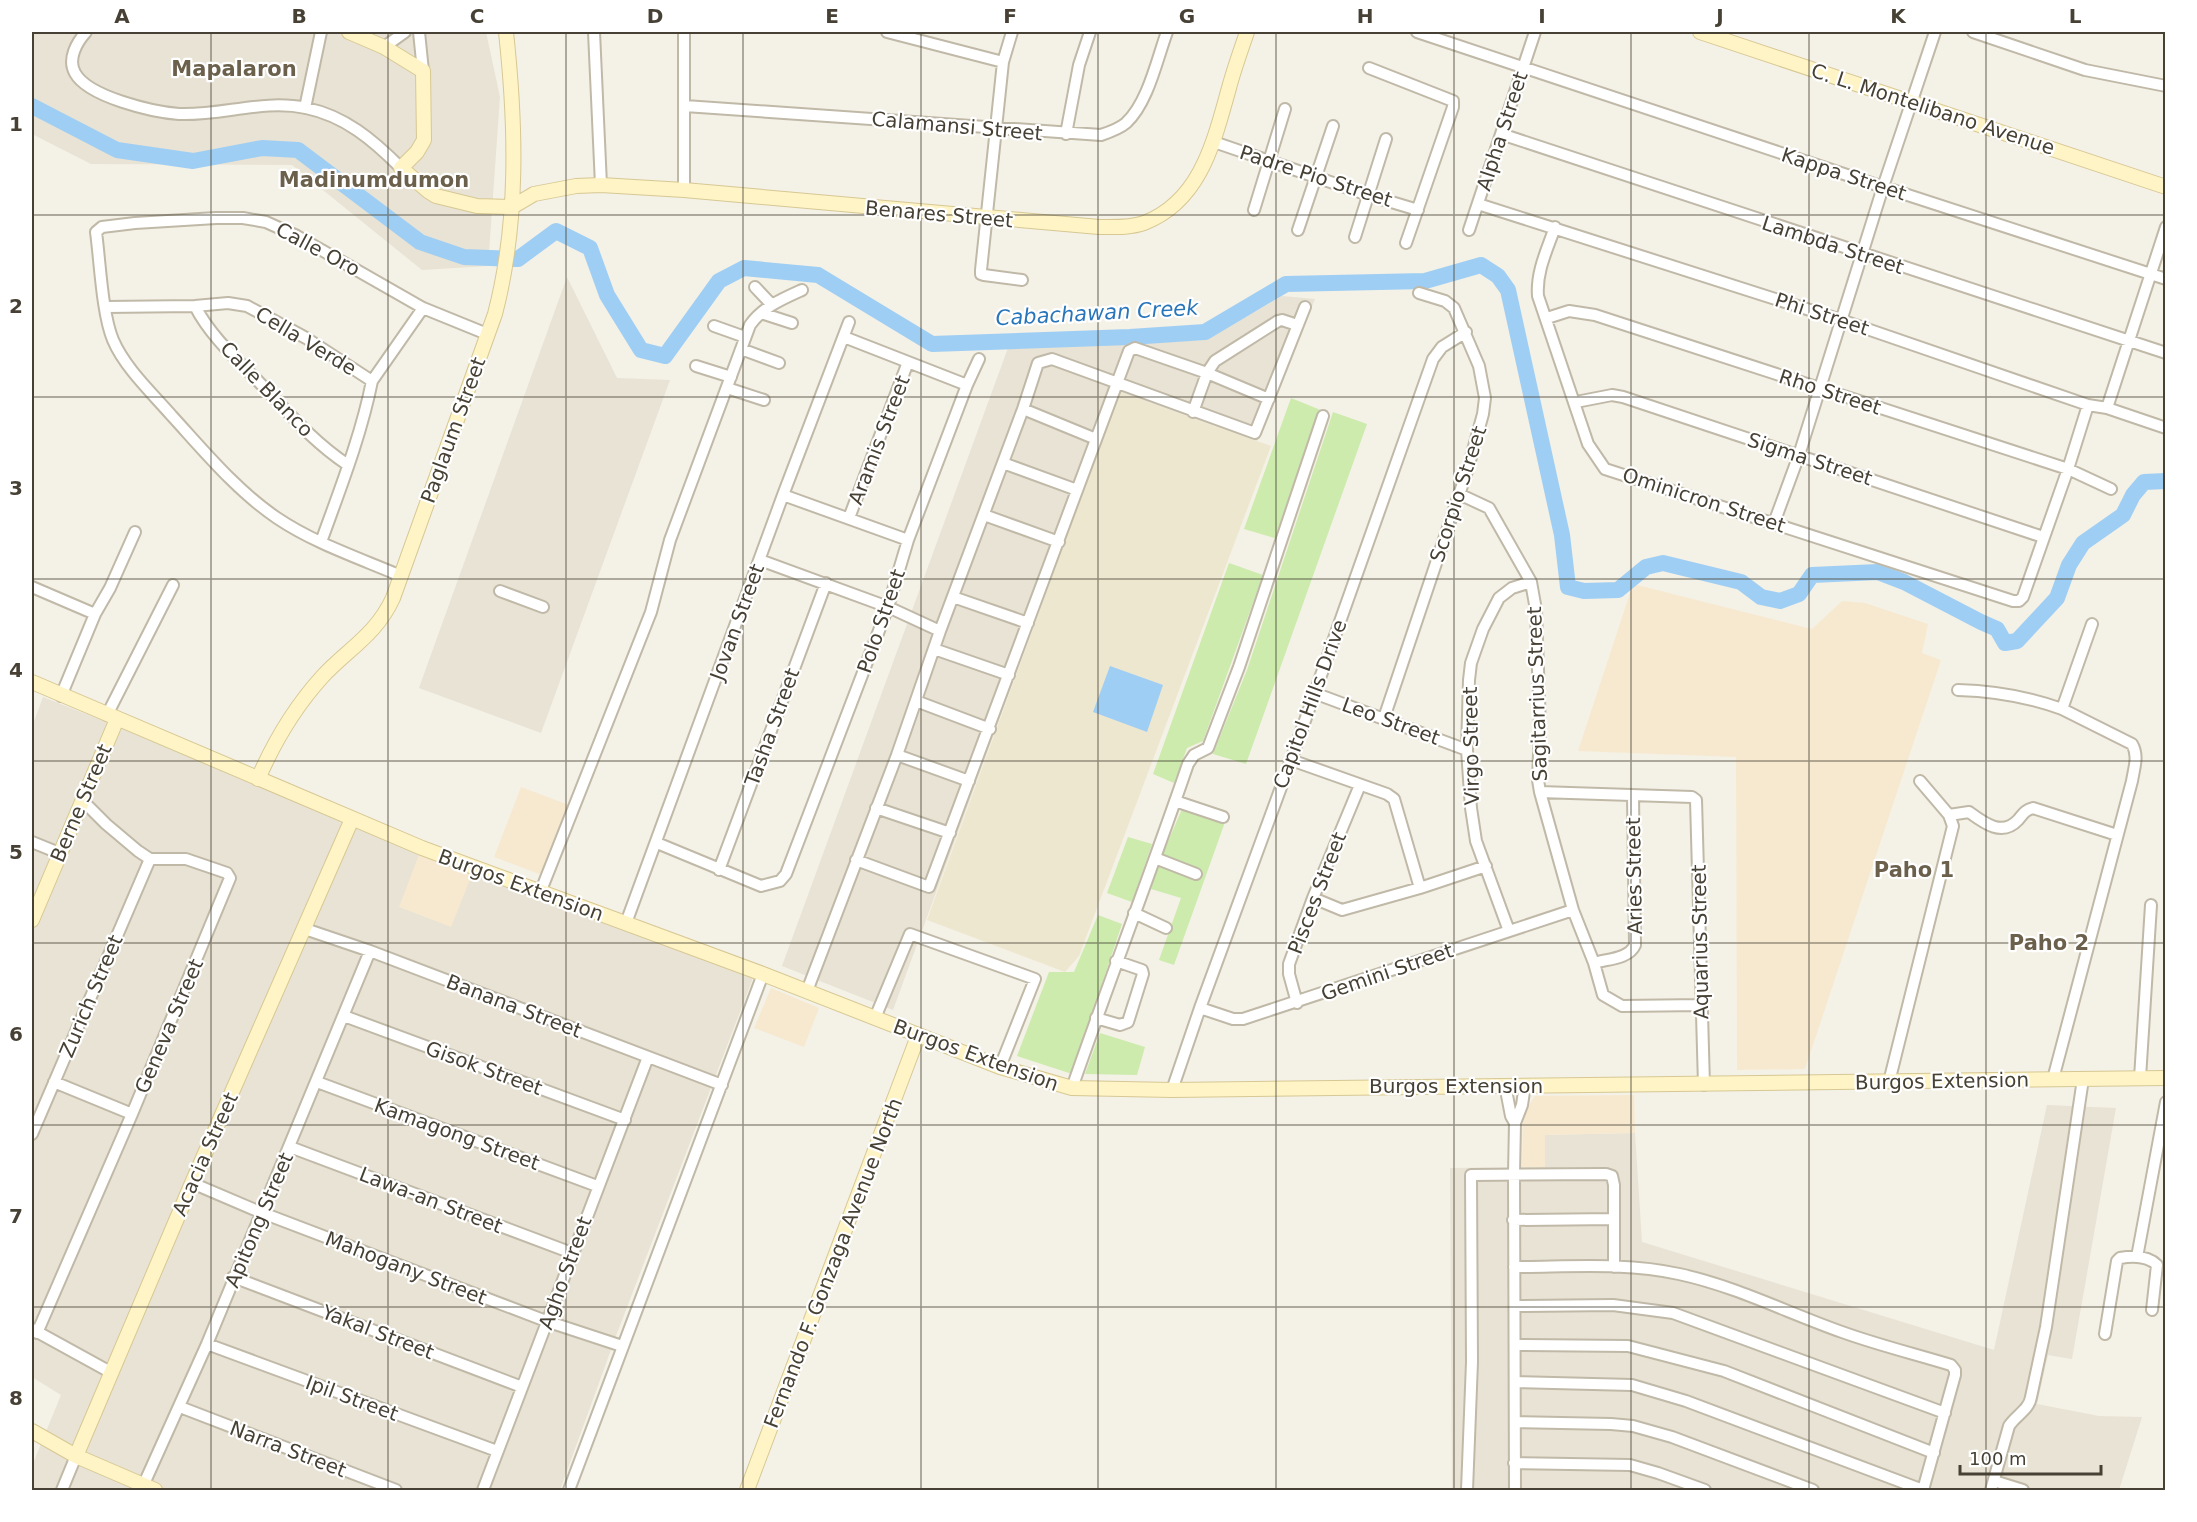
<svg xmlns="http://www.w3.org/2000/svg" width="2197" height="1522" font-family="'DejaVu Sans',sans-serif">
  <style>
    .residential { fill: #e8e3d4 }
    .commercial { fill: #f7e9d0 }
    .education { fill: #eee7cf }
    .green { fill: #ccebad }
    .water { fill: #9fcef4 }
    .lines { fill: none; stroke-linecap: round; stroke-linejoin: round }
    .river { stroke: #9fcef4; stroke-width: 16 }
    .street-casing { stroke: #c0b9a8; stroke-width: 14 }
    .secondary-casing { stroke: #d7c894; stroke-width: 16 }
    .street { stroke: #fff; stroke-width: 10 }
    .secondary { stroke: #fff4c6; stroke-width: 14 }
    .grid { fill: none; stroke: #474135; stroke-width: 1.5; stroke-opacity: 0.55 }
    .labels { text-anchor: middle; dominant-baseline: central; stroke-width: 4.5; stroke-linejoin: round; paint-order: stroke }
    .street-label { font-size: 20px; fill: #474135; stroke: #fff }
    .neighbourhood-label { font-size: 21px; font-weight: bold; fill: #6b604c; stroke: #fff }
    .water-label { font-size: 21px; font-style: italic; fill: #2875ba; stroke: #fff }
    .neatline { fill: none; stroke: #474135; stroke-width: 2 }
    .grid-label { font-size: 20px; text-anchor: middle; font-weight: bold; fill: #474135 }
  </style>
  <rect width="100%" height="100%" fill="#f4f1e6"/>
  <path class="residential" d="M32,32H486L500,97L488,266L422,270L292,165L91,164L32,134Z
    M567,277L617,378L670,380L541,733L419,688Z
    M1282,296L1315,299L1257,441L1119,392L893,1010L782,966L1008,348L1206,340Z
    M43,697L753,978L616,1336L560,1490H32V1466L61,1395L32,1377V727Z
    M2047,1105L2116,1108L2072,1359L2048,1355L2037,1404L2099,1416L2142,1417L2119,1490H1452L1450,1168L1544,1167L1545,1135L1635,1133L1642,1242L1994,1350Z"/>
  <path class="commercial" d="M1633,584L1812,629L1842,601L1865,603L1928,624L1922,653L1941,660L1805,1069L1737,1070L1736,757L1578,751Z
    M521,787L569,805L542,875L494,857Z
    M420,852L473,872L451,927L399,907Z
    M771,988L819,1008L804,1047L754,1028Z
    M1634,1095L1635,1133L1545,1135V1167H1522L1523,1115L1535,1096Z"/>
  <path class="education" d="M1119,392L1271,446L1079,956L1065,972L927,920Z"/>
  <path class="green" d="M1291,398L1323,411L1278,539L1244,529Z
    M1333,412L1367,424L1246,764L1213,754L1247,670Z
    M1229,563L1263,575L1203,741L1187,748L1174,783L1153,774Z
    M1182,809L1225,822L1174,965L1159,960L1181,898L1151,889L1160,860Z
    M1128,837L1152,844L1132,902L1107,893Z
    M1098,915L1122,924L1072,1074L1017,1056L1049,972H1074Z
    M1100,1033L1145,1047L1137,1075L1085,1074Z"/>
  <path class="water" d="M1110,666L1163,685L1147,732L1093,712Z"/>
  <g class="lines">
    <path class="river" d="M32,106L117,150L193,161L262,148L298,150L420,242L464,257L518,259L556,231L590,248L607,295L641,350L665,356L719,281L744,268L818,275L932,344L1130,337L1205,332L1286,284L1425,281L1481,265L1498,276L1508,290L1562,535L1568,587L1584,591L1618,590L1646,567L1663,563L1741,582L1761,597L1780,601L1799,594L1812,575L1878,572L1904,582L1981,622L1997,629L2005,643L2017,641L2057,598L2069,565L2083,543L2123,515L2133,495L2144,482L2166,481"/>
    <defs>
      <path id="street" d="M86,32C77,42 67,59 75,73C88,97 153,112 179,114C221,116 263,99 306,108C345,116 373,140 401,168
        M419,32L423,71
        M594,32L601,185
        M684,32V190
        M887,32L1003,62
        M1012,32L1003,62L981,270V274L984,275L1022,280
        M1417,32L1883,187L2166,279
        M1973,32L2085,70L2166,86
        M384,47L405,32
        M1369,68L1453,101V107L1406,243
        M685,106L1101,135C1110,132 1119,129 1126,123C1148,103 1157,59 1167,32
        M305,108L321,32
        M1066,134L1079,65L1090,32
        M1501,134L2166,353
        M1214,142L1368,195L1418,210
        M1478,204L1841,320L2088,405L2107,408L2166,428
        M1254,210L1285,109
        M1555,227C1547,250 1536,272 1538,296L1588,444L1605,469L2013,601H2019L2023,597L2068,469L2088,405
        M1298,230L1333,126
        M1469,230L1535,32
        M1355,237L1386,139
        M755,287L772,305
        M195,306C209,334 235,358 257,380C286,410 313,442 348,465
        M106,307L195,306L228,303L247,306L306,338L372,381C361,436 340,489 321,542
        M761,313L792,323
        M1547,318L1569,311L1595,315L2068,469L2111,489
        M714,326L745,337
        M844,337L967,385
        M741,349L779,363
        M696,366L731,377
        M372,381L423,308
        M727,388L764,400
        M1576,402L1612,395L1623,397L2043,537
        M2107,408L2166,227
        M1023,409L1096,439
        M1193,412L1207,373L1215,361L1278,321L1282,320L1297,325
        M1003,463L1077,490
        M1459,494L1489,508L1531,582L1536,610L1540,728L1538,780L1540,792L1573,910L1594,963L1603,995L1622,1006L1701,1005
        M783,495L908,540
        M984,515L1059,542
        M849,518L908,362
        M1774,523L1799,455L1883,187L1935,32
        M760,560L888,607L940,631
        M401,576C359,558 314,543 277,518C237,491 204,451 172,416C152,393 125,368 113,340C102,314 100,261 96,232L102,227L135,223L216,218H243L266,222L297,236L423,308L487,334
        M32,587L95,614L110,588L135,532
        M500,591L543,607
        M953,597L1028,623
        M934,649L1009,675
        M1958,690C1993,691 2029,697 2062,709L2092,624
        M1314,693L1467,750
        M61,696L95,614
        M916,701L990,729
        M107,715L173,585
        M1384,718L1468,468L1483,414L1485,398L1479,366L1454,308L1445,301L1419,293
        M897,755L969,781
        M1291,760L1387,794L1394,799L1420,888
        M1540,792L1692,797L1696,800L1704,1085
        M1175,801L1223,817
        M876,808L950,833
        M1949,815L1969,812C1984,823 2002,837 2018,820C2023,814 2025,810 2033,808L2117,835
        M32,842L59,853
        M657,843L761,886L780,881L786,874L888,607L908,540L967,385L979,359
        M1155,858L1196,874
        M856,860L929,887L1129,351L1135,348L1207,373L1269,399
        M719,870L826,583
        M540,893L651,612L670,540L750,325C763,307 782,299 802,290
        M1313,898L1342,910L1420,888L1486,866
        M1134,913L1166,928
        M626,923L783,495L849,322
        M305,929L370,951L722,1085
        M1509,931L1476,841L1471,808L1467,750L1469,680L1471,663L1483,629L1499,598L1512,588L1531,582
        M1594,963C1607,959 1629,959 1635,945L1633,796
        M807,991L897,755L940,631L1023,409L1038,363L1052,359L1255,433L1305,307
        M1297,1003L1289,974V964L1313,898L1360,785
        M1200,1008L1233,1019H1243L1573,910
        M344,1016L625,1120
        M875,1018L910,934L1035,979L1000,1067
        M1096,1018L1120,1025L1128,1022L1143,974L1142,970L1116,961
        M2140,1078L2151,905
        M2053,1079L2132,781C2134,768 2139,756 2132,744L2062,709
        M54,1082L132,1114
        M317,1082L597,1186
        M1889,1082L1953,826L1949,815L1920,781
        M1505,1085L1511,1116L1515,1123
        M1072,1088C1110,979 1151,872 1188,764L1194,755L1208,748L1239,667L1323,416
        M1172,1090L1200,1008L1291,760L1433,359L1442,347L1466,332
        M32,1134L150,859
        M290,1147L572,1253
        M192,1183L260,1212L546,1321L622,1346
        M1513,1220L1614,1219
        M2137,1257L2166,1102
        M1514,1267C1568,1267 1626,1262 1679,1274C1735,1286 1788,1313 1842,1332C1878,1345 1915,1354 1951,1365L1955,1370V1375L1923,1490
        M233,1277L522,1387
        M1515,1306L1613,1305L1673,1313L1945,1413
        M32,1329L112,1373
        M37,1333L132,1114L230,878L227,873L186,859H150L138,851L106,824L83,801
        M2105,1334L2117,1261L2120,1258C2132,1256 2148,1256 2157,1265L2152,1310
        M207,1344L497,1451
        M1515,1345L1628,1346L1724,1371L1934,1453
        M1516,1382L1632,1385L1686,1401L1923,1490
        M180,1407L396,1490
        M1516,1422L1611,1424L1633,1426L1672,1437L1813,1490
        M1514,1463L1630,1465L1658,1473L1705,1490
        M1994,1481L2023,1490
        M143,1486L207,1344L370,951
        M62,1490L76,1456
        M483,1490L648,1057
        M569,1490L763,974
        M1467,1490L1472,1362L1471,1175L1606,1174L1612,1176L1614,1185V1267
        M1515,1490L1514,1174L1515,1123L1522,1105L1525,1085
        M1991,1490L2009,1426C2016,1415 2029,1410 2031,1397L2046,1327L2083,1079"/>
      <path id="secondary" d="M349,32L384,47L423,71L424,140L417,152L401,168L428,191L436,196L477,206L512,207L534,194L576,186L601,185L684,190L1099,227C1114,227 1130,228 1144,223C1201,201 1214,141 1229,88C1234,69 1241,50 1247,32
        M1700,32L2166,187
        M32,682L422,848L763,974L1000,1067L1072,1088L1172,1090L2166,1078
        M258,779C274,742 294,708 322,677C348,649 376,635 393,598L495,314C519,222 516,125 506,32
        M32,920L117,719
        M32,1431L76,1456L155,1490
        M76,1456L192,1183L352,819
        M747,1490L918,1036"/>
    </defs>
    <use href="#street" class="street-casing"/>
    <use href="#secondary" class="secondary-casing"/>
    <use href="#street" class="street"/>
    <use href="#secondary" class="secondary"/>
  </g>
  <path class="grid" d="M211,32V1490M388,32V1490M566,32V1490M743,32V1490M921,32V1490M1098,32V1490M1276,32V1490M1454,32V1490M1631,32V1490M1809,32V1490M1986,32V1490M32,215H2166M32,397H2166M32,579H2166M32,761H2166M32,943H2166M32,1125H2166M32,1307H2166"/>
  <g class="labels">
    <g class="street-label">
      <text transform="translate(1933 109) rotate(18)">C. L. Montelibano Avenue</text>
      <text transform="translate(957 126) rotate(5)">Calamansi Street</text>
      <text transform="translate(1502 131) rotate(-72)">Alpha Street</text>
      <text transform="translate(1844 174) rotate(18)">Kappa Street</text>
      <text transform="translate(1316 176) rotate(18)">Padre Pio Street</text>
      <text transform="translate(939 214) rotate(5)">Benares Street</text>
      <text transform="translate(1833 245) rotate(18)">Lambda Street</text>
      <text transform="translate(318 249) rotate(28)">Calle Oro</text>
      <text transform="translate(1822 314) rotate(18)">Phi Street</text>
      <text transform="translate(306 341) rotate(31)">Cella Verde</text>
      <text transform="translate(267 389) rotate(46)">Calle Blanco</text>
      <text transform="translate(1830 392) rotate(18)">Rho Street</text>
      <text transform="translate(453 430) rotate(-70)">Paglaum Street</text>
      <text transform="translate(879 440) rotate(-69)">Aramis Street</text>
      <text transform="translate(1810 459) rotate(18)">Sigma Street</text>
      <text transform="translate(1458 494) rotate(-72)">Scorpio Street</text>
      <text transform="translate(1704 500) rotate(18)">Ominicron Street</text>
      <text transform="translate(881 621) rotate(-71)">Polo Street</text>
      <text transform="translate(737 622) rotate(-70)">Jovan Street</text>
      <text transform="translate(1537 694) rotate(-92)">Sagitarrius Street</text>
      <text transform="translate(1310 704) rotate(-70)">Capitol Hills Drive</text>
      <text transform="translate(1391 721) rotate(20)">Leo Street</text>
      <text transform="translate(772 727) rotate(-70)">Tasha Street</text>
      <text transform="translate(1471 746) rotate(-91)">Virgo Street</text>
      <text transform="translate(81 803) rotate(-67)">Berne Street</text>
      <text transform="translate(1634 876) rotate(-91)">Aries Street</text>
      <text transform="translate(521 885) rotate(20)">Burgos Extension</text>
      <text transform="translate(1317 893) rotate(-69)">Pisces Street</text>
      <text transform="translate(1700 942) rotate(-91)">Aquarius Street</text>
      <text transform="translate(1387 972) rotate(-19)">Gemini Street</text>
      <text transform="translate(91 996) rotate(-67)">Zurich Street</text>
      <text transform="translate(514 1006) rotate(21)">Banana Street</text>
      <text transform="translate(169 1026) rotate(-67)">Geneva Street</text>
      <text transform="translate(976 1055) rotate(20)">Burgos Extension</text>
      <text transform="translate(484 1068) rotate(20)">Gisok Street</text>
      <text transform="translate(1942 1081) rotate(-1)">Burgos Extension</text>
      <text x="1456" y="1086">Burgos Extension</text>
      <text transform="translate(457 1134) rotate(20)">Kamagong Street</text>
      <text transform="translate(205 1154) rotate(-66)">Acacia Street</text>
      <text transform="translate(431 1200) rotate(21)">Lawa-an Street</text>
      <text transform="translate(259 1220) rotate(-67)">Apitong Street</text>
      <text transform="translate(833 1263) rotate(-69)">Fernando F. Gonzaga Avenue North</text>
      <text transform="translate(406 1268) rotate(21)">Mahogany Street</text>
      <text transform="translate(565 1273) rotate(-70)">Agho Street</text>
      <text transform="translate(378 1332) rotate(21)">Yakal Street</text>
      <text transform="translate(352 1398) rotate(20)">Ipil Street</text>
      <text transform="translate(288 1449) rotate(21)">Narra Street</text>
    </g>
    <g class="neighbourhood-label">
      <text x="234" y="69">Mapalaron</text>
      <text x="374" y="180">Madinumdumon</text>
      <text x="1914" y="870">Paho 1</text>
      <text x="2049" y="943">Paho 2</text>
    </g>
    <g class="water-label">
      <text transform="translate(1097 313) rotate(-3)">Cabachawan Creek</text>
    </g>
  </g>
  <rect width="2197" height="1522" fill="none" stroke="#ffffff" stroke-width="66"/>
  <path d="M1960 1465v9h141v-9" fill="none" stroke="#474135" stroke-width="3"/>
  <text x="1969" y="1465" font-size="18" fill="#474135" stroke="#ffffff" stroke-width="4.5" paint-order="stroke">100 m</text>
  <rect x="33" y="33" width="2131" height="1456" class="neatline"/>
  <g class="grid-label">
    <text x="122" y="23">A</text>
    <text x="299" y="23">B</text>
    <text x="477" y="23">C</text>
    <text x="655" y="23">D</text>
    <text x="832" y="23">E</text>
    <text x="1010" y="23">F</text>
    <text x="1187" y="23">G</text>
    <text x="1365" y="23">H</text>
    <text x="1542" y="23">I</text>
    <text x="1720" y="23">J</text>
    <text x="1898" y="23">K</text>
    <text x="2075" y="23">L</text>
    <text x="16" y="131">1</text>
    <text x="16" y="313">2</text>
    <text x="16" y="495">3</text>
    <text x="16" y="677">4</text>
    <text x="16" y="859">5</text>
    <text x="16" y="1041">6</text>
    <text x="16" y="1223">7</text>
    <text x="16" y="1405">8</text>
  </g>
</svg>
